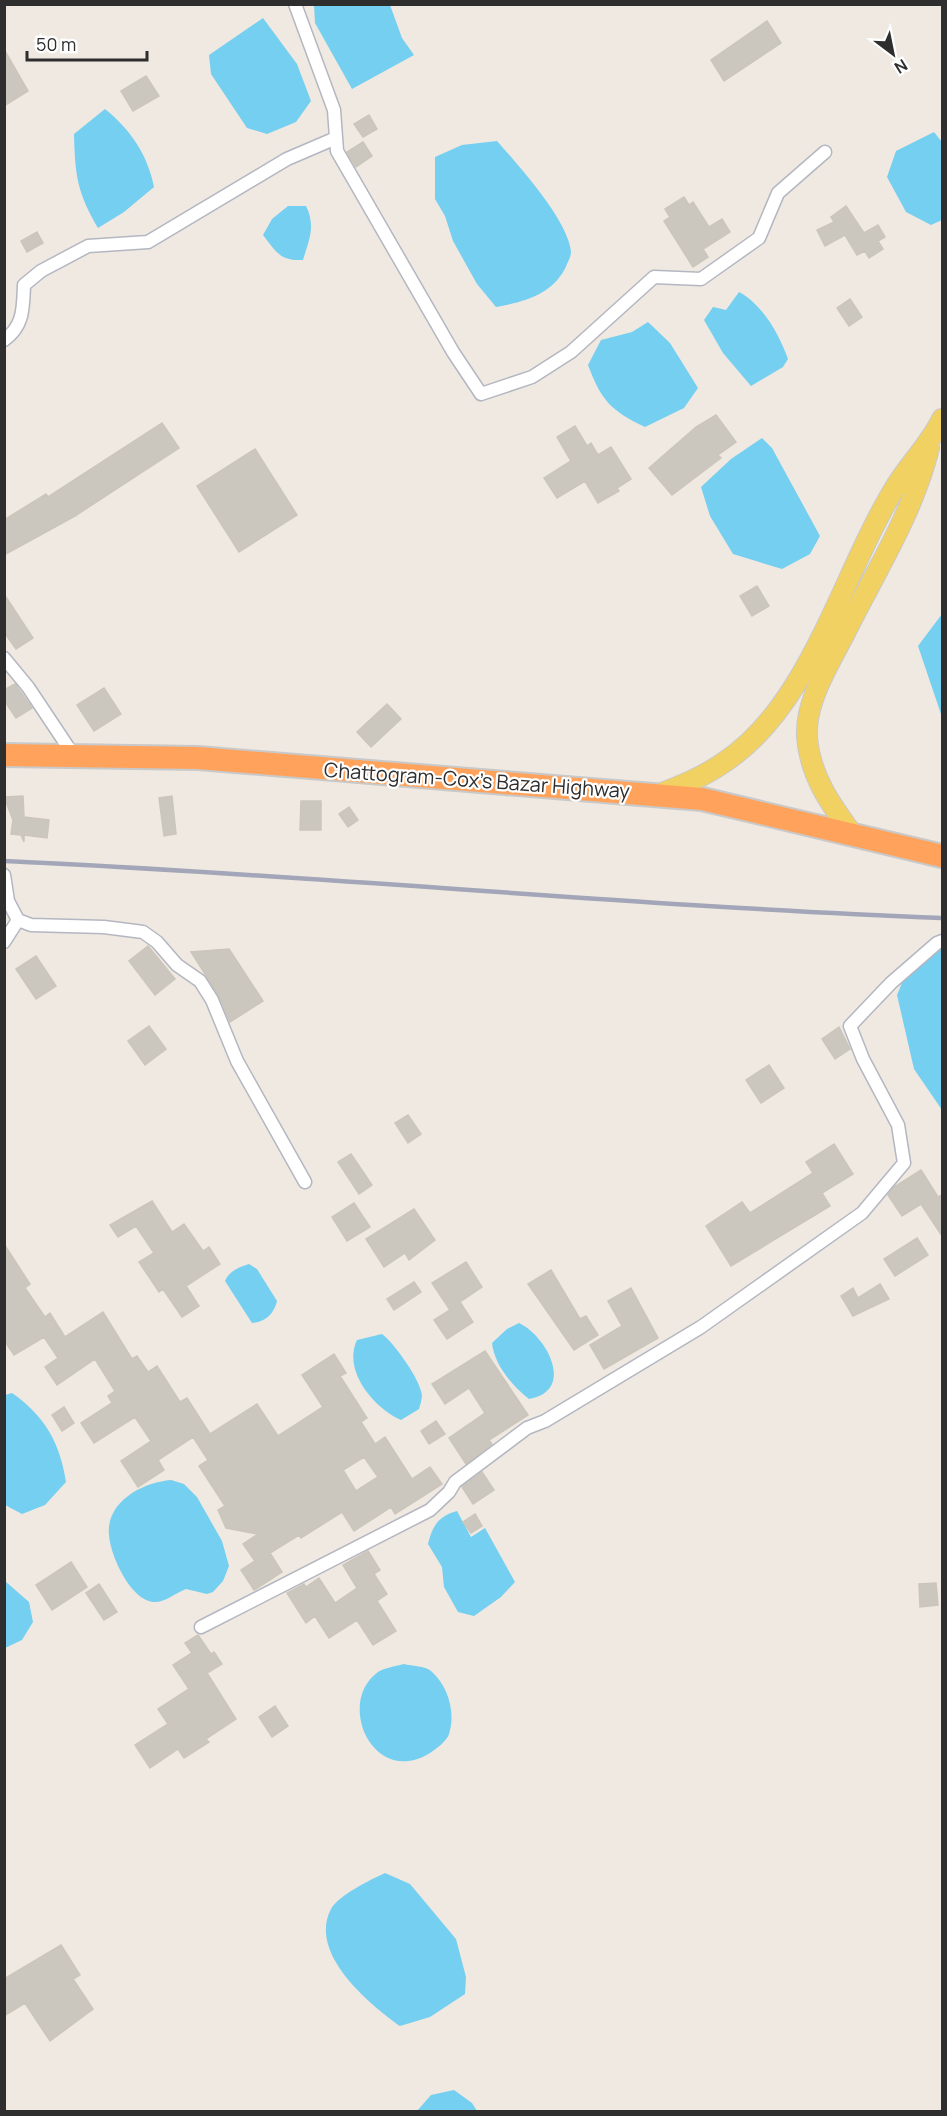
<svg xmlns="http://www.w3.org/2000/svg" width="947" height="2116" font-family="Manrope,sans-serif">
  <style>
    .water { fill: #75cff0 }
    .building { fill: #cbc7bf; stroke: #cbc5ba; stroke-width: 1.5; fill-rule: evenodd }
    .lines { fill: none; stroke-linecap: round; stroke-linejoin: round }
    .street-casing { stroke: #b4b7c1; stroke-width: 15 }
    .primary-casing { stroke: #c9c9c9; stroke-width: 22 }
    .highway-casing { stroke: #c9c9c9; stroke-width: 26 }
    .street { stroke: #fff; stroke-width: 12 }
    .primary { stroke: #f2d163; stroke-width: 20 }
    .highway { stroke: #ffa35c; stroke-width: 22 }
    .rail { stroke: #a3a6b8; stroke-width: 4.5 }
    .labels { text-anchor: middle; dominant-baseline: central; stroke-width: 4.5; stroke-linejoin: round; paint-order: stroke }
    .street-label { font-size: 20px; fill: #2e2e2e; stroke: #fff }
  </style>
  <rect width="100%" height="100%" fill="#efe9e1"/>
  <path class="water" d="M314,5H390L402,38L414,55L352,89L315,23Z
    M263,18L297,64L311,101L296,122L267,134L247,128L211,74L209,55Z
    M105,109C130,129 148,155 154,187L124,212L98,228C77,192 75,175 74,134Z
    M934,132L942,142V220L931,225L906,212L887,177L896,151Z
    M497,141C519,166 567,219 571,251C571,256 569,260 567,264C555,294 524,302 496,307L477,284L453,241L445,216L435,199V157L462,145Z
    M288,206H306C316,226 309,240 303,260C280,261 276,252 263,235L272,219Z
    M739,292C763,305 779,334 788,359L783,367L751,386L723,353L704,320L713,307L726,310Z
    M648,322L670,343L698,388L684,408L645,427C611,411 601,400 588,365L601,340L632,332Z
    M762,438L772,448L820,536L810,554L782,569L733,554L710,516L701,487L731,459Z
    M942,614V717L918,646Z
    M942,948V1110L914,1069L897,995L907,971L934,949Z
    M249,1264L257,1269L277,1301C274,1314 265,1322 252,1323L225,1281C229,1271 239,1267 249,1264Z
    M519,1323C547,1336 576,1391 529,1399C512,1386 494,1364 492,1343L507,1329Z
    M382,1334C394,1343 420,1379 422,1395C422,1400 420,1405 419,1409L401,1420C375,1409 342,1371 357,1340Z
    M12,1393C45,1416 60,1443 66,1482L45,1505L22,1514L5,1505V1395Z
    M171,1480L184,1484L197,1497L222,1541L229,1566L223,1581L213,1592L207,1594L186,1589C175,1593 165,1603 153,1602C129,1600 106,1548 109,1527C112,1498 146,1482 171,1480Z
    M457,1511L471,1537L485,1528L515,1582L501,1597L474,1616L458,1612L444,1587L442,1567L428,1544C432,1527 438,1516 457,1511Z
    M5,1581L29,1602L33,1622L22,1640L5,1648Z
    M404,1664C412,1666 425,1666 431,1671C448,1686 456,1712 449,1734C447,1741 436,1749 430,1753C374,1788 335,1703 378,1672C384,1668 397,1666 404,1664Z
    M385,1873L410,1884L456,1939L466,1977L465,1994L430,2017L400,2026C368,2003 308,1953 331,1909C339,1895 370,1880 385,1873Z
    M454,2090L472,2103L477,2111H417L431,2095Z"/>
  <path class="building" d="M767,21L781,43L724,81L711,60Z
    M4,49L28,91L4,106Z
    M146,76L159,96L133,111L121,91Z
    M369,115L377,129L363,137L354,124Z
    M363,142L372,156L356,167L347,152Z
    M684,197L689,205L693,202L709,227L722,219L730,232L703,249L708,257L693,267L664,221L670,217L665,209Z
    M846,206L864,233L878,225L885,237L878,241L883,249L869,258L865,251L857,255L845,235L825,246L817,230L834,222L831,217Z
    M37,232L43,243L27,252L21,241Z
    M850,299L862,317L849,326L837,308Z
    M716,415L736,442L718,455L721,458L672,495L649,468L696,427Z
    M162,423L179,448L75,516L4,555V520L46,494L48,497Z
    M575,426L587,446L591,443L598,455L611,447L631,479L617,488L619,491L598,503L585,481L557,498L544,478L571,461L557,437Z
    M255,449L297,515L239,552L197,486Z
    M757,586L769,606L752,616L740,596Z
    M4,594L33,638L16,649L4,632Z
    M15,684L32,708L16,718L4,700V690Z
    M104,688L121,714L94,731L77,705Z
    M387,704L401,719L371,747L357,732Z
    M23,796L24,817L49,820L47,838L24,835V842L21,835L11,834L13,820L4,797Z
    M172,796L176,834L164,836L159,798Z
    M301,801H321V830H300Z
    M349,807L358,820L348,827L339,814Z
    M148,946L175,979L155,995L129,961Z
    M229,949L263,1001L230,1022L219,996L191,952Z
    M36,956L56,986L36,999L16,969Z
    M149,1026L166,1049L145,1065L128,1041Z
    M839,1027L850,1049L835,1059L822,1039Z
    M769,1065L784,1088L761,1103L746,1080Z
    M408,1115L421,1134L408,1143L395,1123Z
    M834,1144L853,1174L822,1193L830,1206L731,1266L706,1226L742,1202L750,1213L813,1173L806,1162Z
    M351,1154L372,1185L359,1194L338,1162Z
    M921,1170L938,1197L942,1195V1236L921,1204L902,1216L888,1195L894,1187Z
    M152,1201L172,1232L184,1224L203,1251L209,1247L220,1264L186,1286L199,1306L182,1317L163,1289L159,1292L139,1262L154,1253L136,1226L118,1237L110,1225Z
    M354,1203L370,1227L347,1241L332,1217Z
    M414,1209L435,1240L409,1260L405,1253L384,1267L366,1239Z
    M917,1238L928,1255L895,1276L884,1259Z
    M4,1244L30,1284L25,1288L45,1317L50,1313L65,1337L103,1312L132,1359L137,1356L148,1372L157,1366L180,1402L187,1398L210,1434L257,1404L278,1436L323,1407L302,1375L334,1354L346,1373L340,1376L367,1418L361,1422L375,1444L385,1437L412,1479L430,1467L442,1484L395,1514L391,1507L354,1531L342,1512L301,1538L299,1535L270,1553L282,1572L254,1590L241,1570L255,1561L243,1544L258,1534L226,1528L218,1510L225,1506L199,1466L208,1460L193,1437L158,1460L164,1470L138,1487L121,1461L151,1441L135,1417L94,1443L81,1423L112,1403L108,1396L115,1391L95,1359L57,1385L45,1367L58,1358L44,1337L14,1355L4,1340ZM364,1457L378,1477L356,1491L343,1470Z
    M466,1262L482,1287L460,1302L473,1322L447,1339L434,1320L450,1310L432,1283Z
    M551,1270L580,1319L586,1316L598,1335L574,1350L528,1284Z
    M414,1282L421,1292L394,1310L387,1299Z
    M880,1284L889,1299L853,1316L841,1296L853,1288L858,1298Z
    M631,1288L658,1338L604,1369L590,1345L622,1326L608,1301Z
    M485,1351L528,1415L489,1440L492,1444L466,1464L449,1438L485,1413L469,1388L445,1404L432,1384Z
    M64,1407L74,1423L62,1431L52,1415Z
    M436,1421L445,1434L429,1444L421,1431Z
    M482,1472L494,1490L473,1504L462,1487Z
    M475,1514L482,1526L471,1533L463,1522Z
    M368,1551L380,1570L374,1574L387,1594L377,1601L396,1631L373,1645L357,1620L329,1638L315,1616L306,1623L287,1593L304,1584L306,1587L319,1578L335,1603L357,1588L343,1565Z
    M71,1562L87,1587L52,1610L36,1585Z
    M936,1583L938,1605L920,1607L919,1584Z
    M99,1584L117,1612L104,1620L86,1593Z
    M198,1635L211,1654L214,1652L222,1664L207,1673L236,1719L206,1739L209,1742L184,1758L178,1749L150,1768L135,1745L168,1724L158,1709L189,1689L173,1665L192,1653L185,1643Z
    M275,1706L288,1726L272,1737L259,1717Z
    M61,1945L80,1975L73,1979L93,2009L50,2041L25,2003L4,2016V1979Z"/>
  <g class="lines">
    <defs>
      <path id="street" d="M295,4L334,110L337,151L453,352L481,394L532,377L571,352L654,277L701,279L759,238L778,193L825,152
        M4,340C24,326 23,308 24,285L41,271L88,246L148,242L287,159L336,138
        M4,658L28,687L74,756
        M4,875L8,901L18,920L31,925L104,927L143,932L157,942L177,965L200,981L212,1000L237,1061L305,1182
        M4,942L18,920
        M201,1627L430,1510L449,1492L455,1482L527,1428L545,1421L701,1327L862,1213L904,1163L898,1125L863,1059L850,1026L891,983L937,943L942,941"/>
      <path id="primary" d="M657,795C680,786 703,777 723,763C811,706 842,573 896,486C910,463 930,444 942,419
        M853,835C831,805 810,776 807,737C805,702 828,666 844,635C874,574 913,514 929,448"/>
      <path id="highway" d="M4,755L198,758L702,799L942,856"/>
    </defs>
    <use href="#street" class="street-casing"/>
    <use href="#primary" class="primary-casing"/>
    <use href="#highway" class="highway-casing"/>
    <use href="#street" class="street"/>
    <use href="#primary" class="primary"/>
    <use href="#highway" class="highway"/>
    <path class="rail" d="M4,861C318,875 629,906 942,918"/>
  </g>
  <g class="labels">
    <g class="street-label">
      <text transform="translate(477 780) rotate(4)">Chattogram-Cox's Bazar Highway</text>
    </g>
  </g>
  <rect width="947" height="2116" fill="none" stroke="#2e2e2e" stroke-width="12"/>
  <g transform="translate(893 54) rotate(148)" stroke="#ffffff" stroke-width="4.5" paint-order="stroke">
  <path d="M0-4.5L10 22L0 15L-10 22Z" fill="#2e2e2e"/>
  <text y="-9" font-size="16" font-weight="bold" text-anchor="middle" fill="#2e2e2e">N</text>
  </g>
  <path d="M27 51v9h120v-9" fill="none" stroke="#2e2e2e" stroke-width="3"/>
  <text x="36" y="51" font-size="18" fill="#2e2e2e" stroke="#ffffff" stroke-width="4.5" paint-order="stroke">50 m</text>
</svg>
